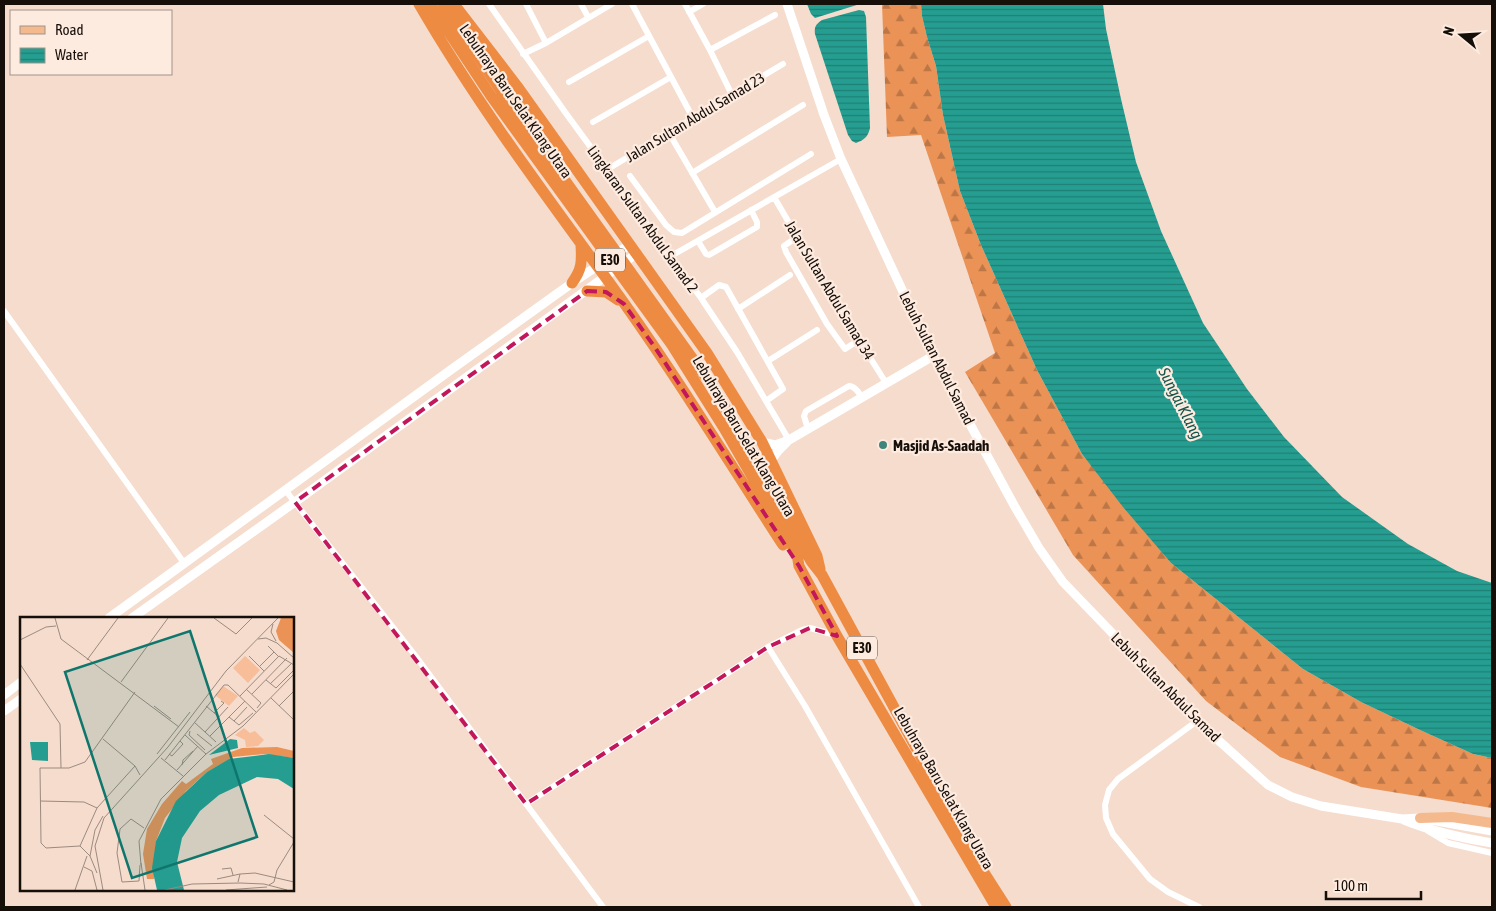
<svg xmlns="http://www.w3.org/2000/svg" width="1496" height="911" font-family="'Asap Condensed',sans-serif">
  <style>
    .forest { fill: url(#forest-firs) }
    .water { fill: url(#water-rules) }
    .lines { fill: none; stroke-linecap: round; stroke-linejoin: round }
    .street { stroke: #fff; stroke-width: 6 }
    .secondary { stroke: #fff; stroke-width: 9 }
    .primary { stroke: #f5b98e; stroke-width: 10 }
    .highway { stroke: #ee8b43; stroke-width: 11 }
    .marked { fill: none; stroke: #c2185b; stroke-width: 4; stroke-dasharray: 10 6; stroke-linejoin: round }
    .poi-dot { fill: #40857b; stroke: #feebdf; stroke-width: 2 }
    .labels { text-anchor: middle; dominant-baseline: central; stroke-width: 4.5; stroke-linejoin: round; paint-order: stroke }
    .shield { fill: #feebdf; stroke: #5c5049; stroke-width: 1 }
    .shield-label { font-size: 14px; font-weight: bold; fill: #160e09 }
    .street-label { font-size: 15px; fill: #160e09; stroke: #feebdf }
    .poi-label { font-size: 15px; font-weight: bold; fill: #160e09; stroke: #feebdf; text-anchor: start }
    .water-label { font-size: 16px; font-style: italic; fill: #13544c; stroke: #feebdf }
    .inset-road { fill: none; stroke: #9c8a7f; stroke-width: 1 }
    .view { fill: #0f766e; fill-opacity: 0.15; stroke: #0f766e; stroke-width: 2.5 }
    .inset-edge { fill: none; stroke: #160e09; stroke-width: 2.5 }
  </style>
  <defs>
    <pattern id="forest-firs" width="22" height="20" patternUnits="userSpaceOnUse" patternTransform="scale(1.25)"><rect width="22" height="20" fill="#eb9357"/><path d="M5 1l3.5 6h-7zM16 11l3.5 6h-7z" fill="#bd7646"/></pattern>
    <pattern id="water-rules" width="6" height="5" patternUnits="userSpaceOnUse" patternTransform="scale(1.25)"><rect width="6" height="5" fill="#259e91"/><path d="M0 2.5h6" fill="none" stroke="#1f7f75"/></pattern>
  </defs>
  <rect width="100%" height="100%" fill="#f5dccd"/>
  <path class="forest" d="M882,4H921L922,16L927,37L936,66L943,115L960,191L981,245L1037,370L1082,454L1171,563L1303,669L1361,702L1420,730L1473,754L1492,758V808L1361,787L1280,757L1206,701L1073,555L965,372L995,353L921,135L887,137Z"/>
  <path class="water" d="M807,4H860L815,18L811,14Z
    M921,4H1103L1106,29L1121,99L1136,162L1161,231L1203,323L1247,389L1284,437L1342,497L1408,544L1457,571L1492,583V758L1473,754L1420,730L1361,702L1303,669L1171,563L1123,507L1082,454L1037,370L981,245L960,191L943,115L936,66L927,37L922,16Z
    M859,10L864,11L866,17L870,128C868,137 864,140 856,143L852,141L848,135L815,34C814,27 816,24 822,20Z"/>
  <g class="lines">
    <path class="street" d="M489,4L565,112L701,298L737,352L789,440
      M526,4L546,43
      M581,4L588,17
      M632,4L693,118
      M685,4L710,50L732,95
      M689,12L703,4
      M710,50L775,15
      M523,54L546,43L612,4
      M569,82L649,36
      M593,122L671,77
      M669,133L715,212
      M608,169L783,64
      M692,173L803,105
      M630,176L666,225L674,232L682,233L811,154
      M774,197L837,305L886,383
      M797,237L784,246L786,252L827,324L845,349L859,340
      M698,241L706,254L709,255L757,227V222L751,210
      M671,256L841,159
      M701,298L719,285L726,287L783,389L766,401
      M738,309L790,275
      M4,311L184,563
      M768,361L817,330
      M808,429L804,416L806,411L849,386C855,386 859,393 862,397
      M286,491L414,654L603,907
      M768,647L805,706L919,907
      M1197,721L1118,779L1109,790L1105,805L1106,818L1113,834L1150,879L1168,892L1199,907
      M526,804L768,647L802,630L810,628L835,635
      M1428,831L1448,843L1492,853"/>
    <path class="secondary" d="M787,4L824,115L841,159L933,356L1015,507L1039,548L1063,582L1197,721L1268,785L1292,797L1321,806L1402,819L1420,818L1492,831
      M762,442L775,445L789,440L933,356
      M770,462L778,451L787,442
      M109,618L452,369L572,283L629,245
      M132,618L295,502L636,254
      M4,695L21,682
      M4,711L21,699
      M1404,820C1433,832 1462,838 1492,843"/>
    <path class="primary" d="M1420,818L1452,817L1492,823"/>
    <path class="highway" d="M419,4C474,99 541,189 606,278C669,364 725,456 783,545
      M430,4L491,96L672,345L724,428L797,554L799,566L837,636L996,907
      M443,4L501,91L715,390L811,561L822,575L983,871L1006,907
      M454,4L517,86L707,353L762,442L817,556L820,569
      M572,283C582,269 582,262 581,245
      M587,291L606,292L618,300"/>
  </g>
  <path class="marked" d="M587,291L606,292L624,304L656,349L799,566L837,636L810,628L768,647L526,804L295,502Z"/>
  <circle class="poi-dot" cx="883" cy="445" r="5"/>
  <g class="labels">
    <g class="shield">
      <rect x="595" y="248.5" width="30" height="23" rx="4"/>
      <rect x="847" y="636.5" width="30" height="23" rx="4"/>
    </g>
    <g class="shield-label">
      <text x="610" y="260">E30</text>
      <text x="862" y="648">E30</text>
    </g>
    <g class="street-label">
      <text transform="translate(516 101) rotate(55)">Lebuhraya Baru Selat Klang Utara</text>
      <text transform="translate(695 117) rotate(-31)">Jalan Sultan Abdul Samad 23</text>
      <text transform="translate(643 219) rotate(54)">Lingkaran Sultan Abdul Samad 2</text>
      <text transform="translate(830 290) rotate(59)">Jalan Sultan Abdul Samad 34</text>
      <text transform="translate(937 358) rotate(63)">Lebuh Sultan Abdul Samad</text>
      <text transform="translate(744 436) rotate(59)">Lebuhraya Baru Selat Klang Utara</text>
      <text transform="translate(1166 687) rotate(45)">Lebuh Sultan Abdul Samad</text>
      <text transform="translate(944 788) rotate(60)">Lebuhraya Baru Selat Klang Utara</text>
    </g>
    <g class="poi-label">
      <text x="893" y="445">Masjid As-Saadah</text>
    </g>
    <g class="water-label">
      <text transform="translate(1181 403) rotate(63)">Sungai Klang</text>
    </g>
  </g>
  <g transform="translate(20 617)">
    <rect width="274" height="274" fill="#f5dccd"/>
    <path d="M261,1H274V36L259,23L256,14ZM257,130L274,134V141L244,137L213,140L187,155L166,174L145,201L136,224L134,262H127L123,237L127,212L142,187L162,164L166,167L193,147L191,142L222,131Z" fill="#eb9357"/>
    <path d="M203,69L218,79L209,89L195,78Z" fill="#f7be99"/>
    <path d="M225,39L240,53L228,66L213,51ZM224,111L230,116L235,114L244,123L238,129L226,130L225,123L215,118Z" fill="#f7be99"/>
    <path d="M210,122L217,123L218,131L189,138ZM10,125H28V144L12,143ZM249,137L274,141V172L258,162L237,160L199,178L180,194L162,221L157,245L164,273H137L132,251L136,224L156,184L187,155L209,142Z" fill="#259e91"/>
    <path class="inset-road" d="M35,1L41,22L159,110M194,1L216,17L232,1M253,7L251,15L256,24M238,22L246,21L257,26M0,23L26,10L36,9M257,26L274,41M248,29L259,40M229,39L244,54M67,43L98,1M0,47L40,107L41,151M239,50L254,35M246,63L256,71L274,53M101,65L148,1M250,67L272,46M226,72L241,86L237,91M232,77L267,41M220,79L259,39L274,48M251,81L274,103M134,89L151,102M186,89L199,100M259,89L274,74M194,96L204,86L201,84M209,100L219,108L233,96M214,104L227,90M174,105L196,125M170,114L169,118L185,133M185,115L208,90M177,117L192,129M165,118L186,137M190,119L225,84M83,122L115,149L120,158M137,137L170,95M149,137L152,139L163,127L160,124M141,141L163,159M145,143L204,68H208L236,95M162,148L163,143L173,134M157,153L178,129M20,184L64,185L77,191M244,198L274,222M60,229L77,191L115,149M70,239L60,229L26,231L21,226L20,151H49L65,145L115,75M121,246L125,273M120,248L119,264L102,265L97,236L100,212L111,202L124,211M121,248L119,224L141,182L186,137L223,109L274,57M64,250L72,254L77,273M202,252L211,251L213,258M77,256L70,239L75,213L83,199M197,262L220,257M218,265L220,257L235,256L274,265M249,268L254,265L257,253L274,225M55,273L67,239M83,273L75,229L84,201L148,130L206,54L258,1M145,273L172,267L220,266L244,267L267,273M206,273L247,270"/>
    <path class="view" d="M170,14L237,220L112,261L45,55Z"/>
    <rect width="274" height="274" class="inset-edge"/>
  </g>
  <rect width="1496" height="911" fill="none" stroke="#160e09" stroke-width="10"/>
  <rect x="10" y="10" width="162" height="65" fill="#feebdf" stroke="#a19389"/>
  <rect x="20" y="26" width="25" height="8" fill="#f5b98e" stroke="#a19389"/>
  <text x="55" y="35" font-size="15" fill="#160e09">Road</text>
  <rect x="20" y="48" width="25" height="15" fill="url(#water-rules)" stroke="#a19389"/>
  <text x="55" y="60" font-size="15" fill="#160e09">Water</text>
  <g transform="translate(1461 35) rotate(288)" stroke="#feebdf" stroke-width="4" paint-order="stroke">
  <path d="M0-4L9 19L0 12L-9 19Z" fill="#160e09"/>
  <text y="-8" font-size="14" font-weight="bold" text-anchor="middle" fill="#160e09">N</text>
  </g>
  <path d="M1326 891v8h95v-8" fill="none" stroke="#160e09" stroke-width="2.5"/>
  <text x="1334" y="891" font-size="15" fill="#160e09" stroke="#feebdf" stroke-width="4" paint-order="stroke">100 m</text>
</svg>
